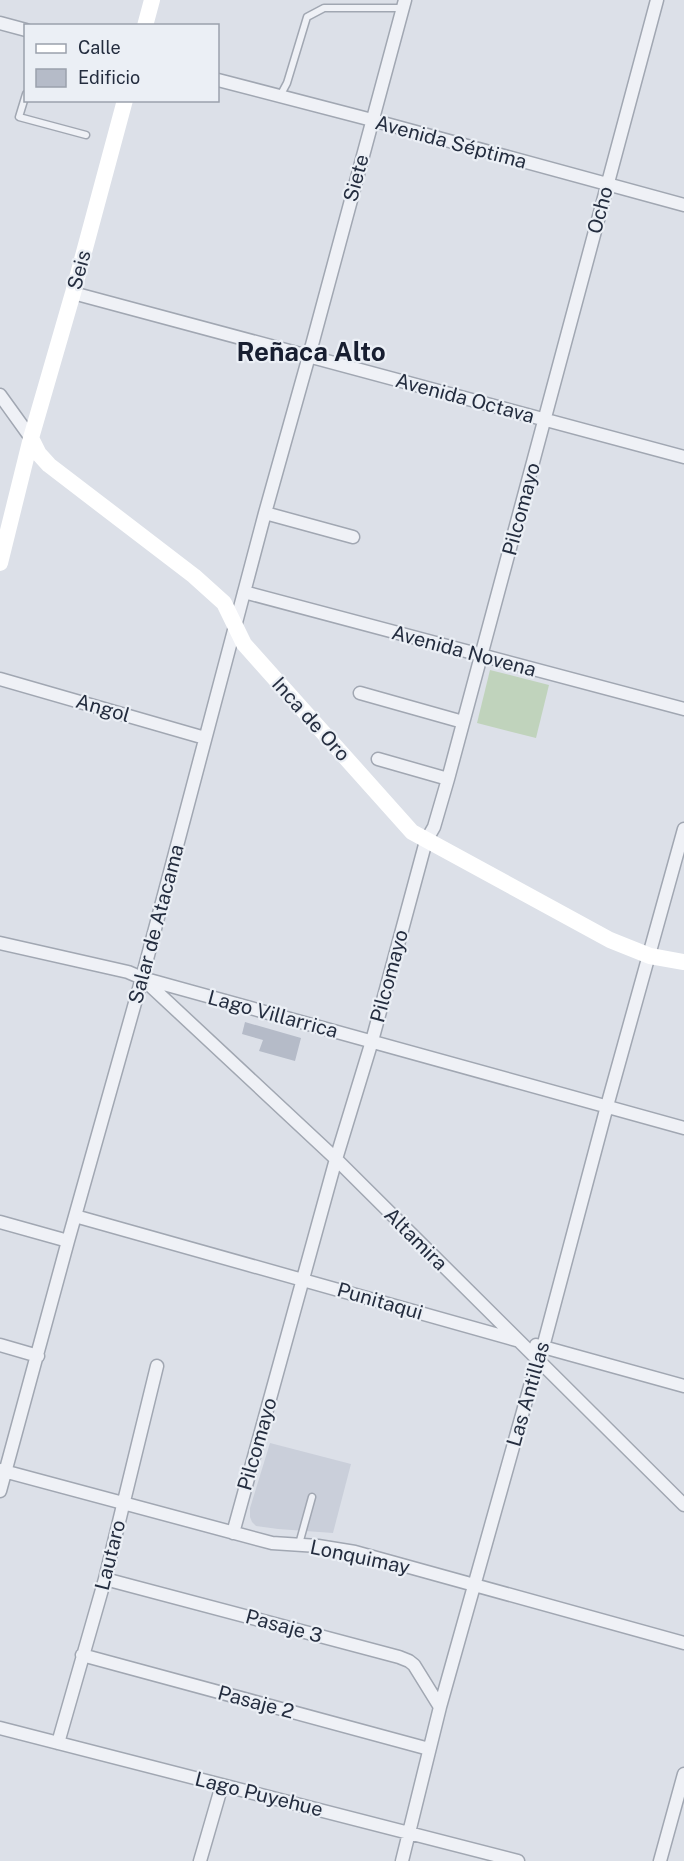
<svg xmlns="http://www.w3.org/2000/svg" width="684" height="1861" font-family="'Public Sans',sans-serif">
  <style>
    .built { fill: #cacfda }
    .green { fill: #c0d3bc }
    .building { fill: #b5bbc8 }
    .lines { fill: none; stroke-linecap: round; stroke-linejoin: round }
    .lane-casing { stroke: #a1a7b2; stroke-width: 9 }
    .street-casing { stroke: #a1a7b2; stroke-width: 15 }
    .lane { stroke: #eff1f6; stroke-width: 6 }
    .street { stroke: #eff1f6; stroke-width: 12 }
    .secondary { stroke: #fff; stroke-width: 16 }
    .labels { text-anchor: middle; dominant-baseline: central; stroke-width: 4.5; stroke-linejoin: round; paint-order: stroke }
    .street-label { font-size: 20px; fill: #242d3f; stroke: #ebeff5 }
    .district-label { font-size: 26px; font-weight: bold; fill: #171e30; stroke: #ebeff5 }
  </style>
  <rect width="100%" height="100%" fill="#dce0e8"/>
  <path class="built" d="M270,1443L351,1464L333,1533L278,1529L256,1526L252,1522L250,1517V1508Z"/>
  <path class="green" d="M490,670L549,685L536,738L477,723Z"/>
  <path class="building" d="M245,1022L301,1038L295,1061L259,1051L263,1040L242,1034Z"/>
  <g class="lines">
    <defs>
      <path id="lane" d="M26,94L19,117L86,135
        M280,96L287,83L307,17L324,8H402
        M299,1544L312,1497"/>
      <path id="street" d="M0,23L26,30
        M218,80L372,120L684,205
        M73,293L684,457
        M0,395L31,438
        M265,513L353,537
        M244,592L684,709
        M0,679L205,738
        M360,693L463,722
        M378,759L448,779
        M0,943L128,972L142,978L684,1128
        M142,978L336,1159L684,1505
        M75,1216L516,1340
        M0,1222L68,1241
        M0,1345L38,1356
        M536,1345L684,1386
        M0,1470L272,1543L318,1546L355,1552L684,1643
        M0,1491L68,1241L142,978L265,513L309,356L405,0
        M233,1533L336,1159L372,1041L426,841L434,827L448,779L657,0
        M105,1579L399,1657L409,1661L414,1665L440,1707
        M82,1655L429,1749
        M0,1728L518,1861
        M58,1743L105,1579L157,1366
        M200,1861L222,1785
        M402,1861L440,1707L538,1358L543,1347L607,1106L684,829
        M660,1861L684,1774"/>
    </defs>
    <use href="#lane" class="lane-casing"/>
    <use href="#street" class="street-casing"/>
    <use href="#lane" class="lane"/>
    <use href="#street" class="street"/>
    <path class="secondary" d="M145,26L152,0
      M31,438L39,454L49,465L194,576L224,603L244,644L412,832L610,940L650,956L684,962
      M0,563L31,438L73,293L125,100"/>
  </g>
  <g class="labels">
    <g class="street-label">
      <text transform="translate(451 142) rotate(15)">Avenida Séptima</text>
      <text transform="translate(356 178) rotate(-75)">Siete</text>
      <text transform="translate(600 210) rotate(-75)">Ocho</text>
      <text transform="translate(79 270) rotate(-75)">Seis</text>
      <text transform="translate(465 398) rotate(15)">Avenida Octava</text>
      <text transform="translate(521 509) rotate(-75)">Pilcomayo</text>
      <text transform="translate(464 651) rotate(15)">Avenida Novena</text>
      <text transform="translate(103 708) rotate(16)">Angol</text>
      <text transform="translate(311 719) rotate(48)">Inca de Oro</text>
      <text transform="translate(156 924) rotate(-75)">Salar de Atacama</text>
      <text transform="translate(389 976) rotate(-75)">Pilcomayo</text>
      <text transform="translate(273 1014) rotate(15)">Lago Villarrica</text>
      <text transform="translate(416 1239) rotate(45)">Altamira</text>
      <text transform="translate(380 1301) rotate(16)">Punitaqui</text>
      <text transform="translate(528 1394) rotate(-74)">Las Antillas</text>
      <text transform="translate(257 1444) rotate(-74)">Pilcomayo</text>
      <text transform="translate(110 1555) rotate(-76)">Lautaro</text>
      <text transform="translate(360 1557) rotate(12)">Lonquimay</text>
      <text transform="translate(284 1626) rotate(15)">Pasaje 3</text>
      <text transform="translate(256 1702) rotate(15)">Pasaje 2</text>
      <text transform="translate(259 1794) rotate(14)">Lago Puyehue</text>
    </g>
    <g class="district-label">
      <text x="311" y="351">Reñaca Alto</text>
    </g>
  </g>
  <rect x="24" y="24" width="195" height="78" fill="#ebeff5" stroke="#9ba1ac" stroke-width="1.5"/>
  <rect x="36" y="44" width="30" height="9" fill="#ffffff" stroke="#9ba1ac" stroke-width="1.5"/>
  <text x="78" y="54" font-size="18" fill="#242d3f">Calle</text>
  <rect x="36" y="69" width="30" height="18" fill="#b5bbc8" stroke="#9ba1ac" stroke-width="1.5"/>
  <text x="78" y="84" font-size="18" fill="#242d3f">Edificio</text>
</svg>
